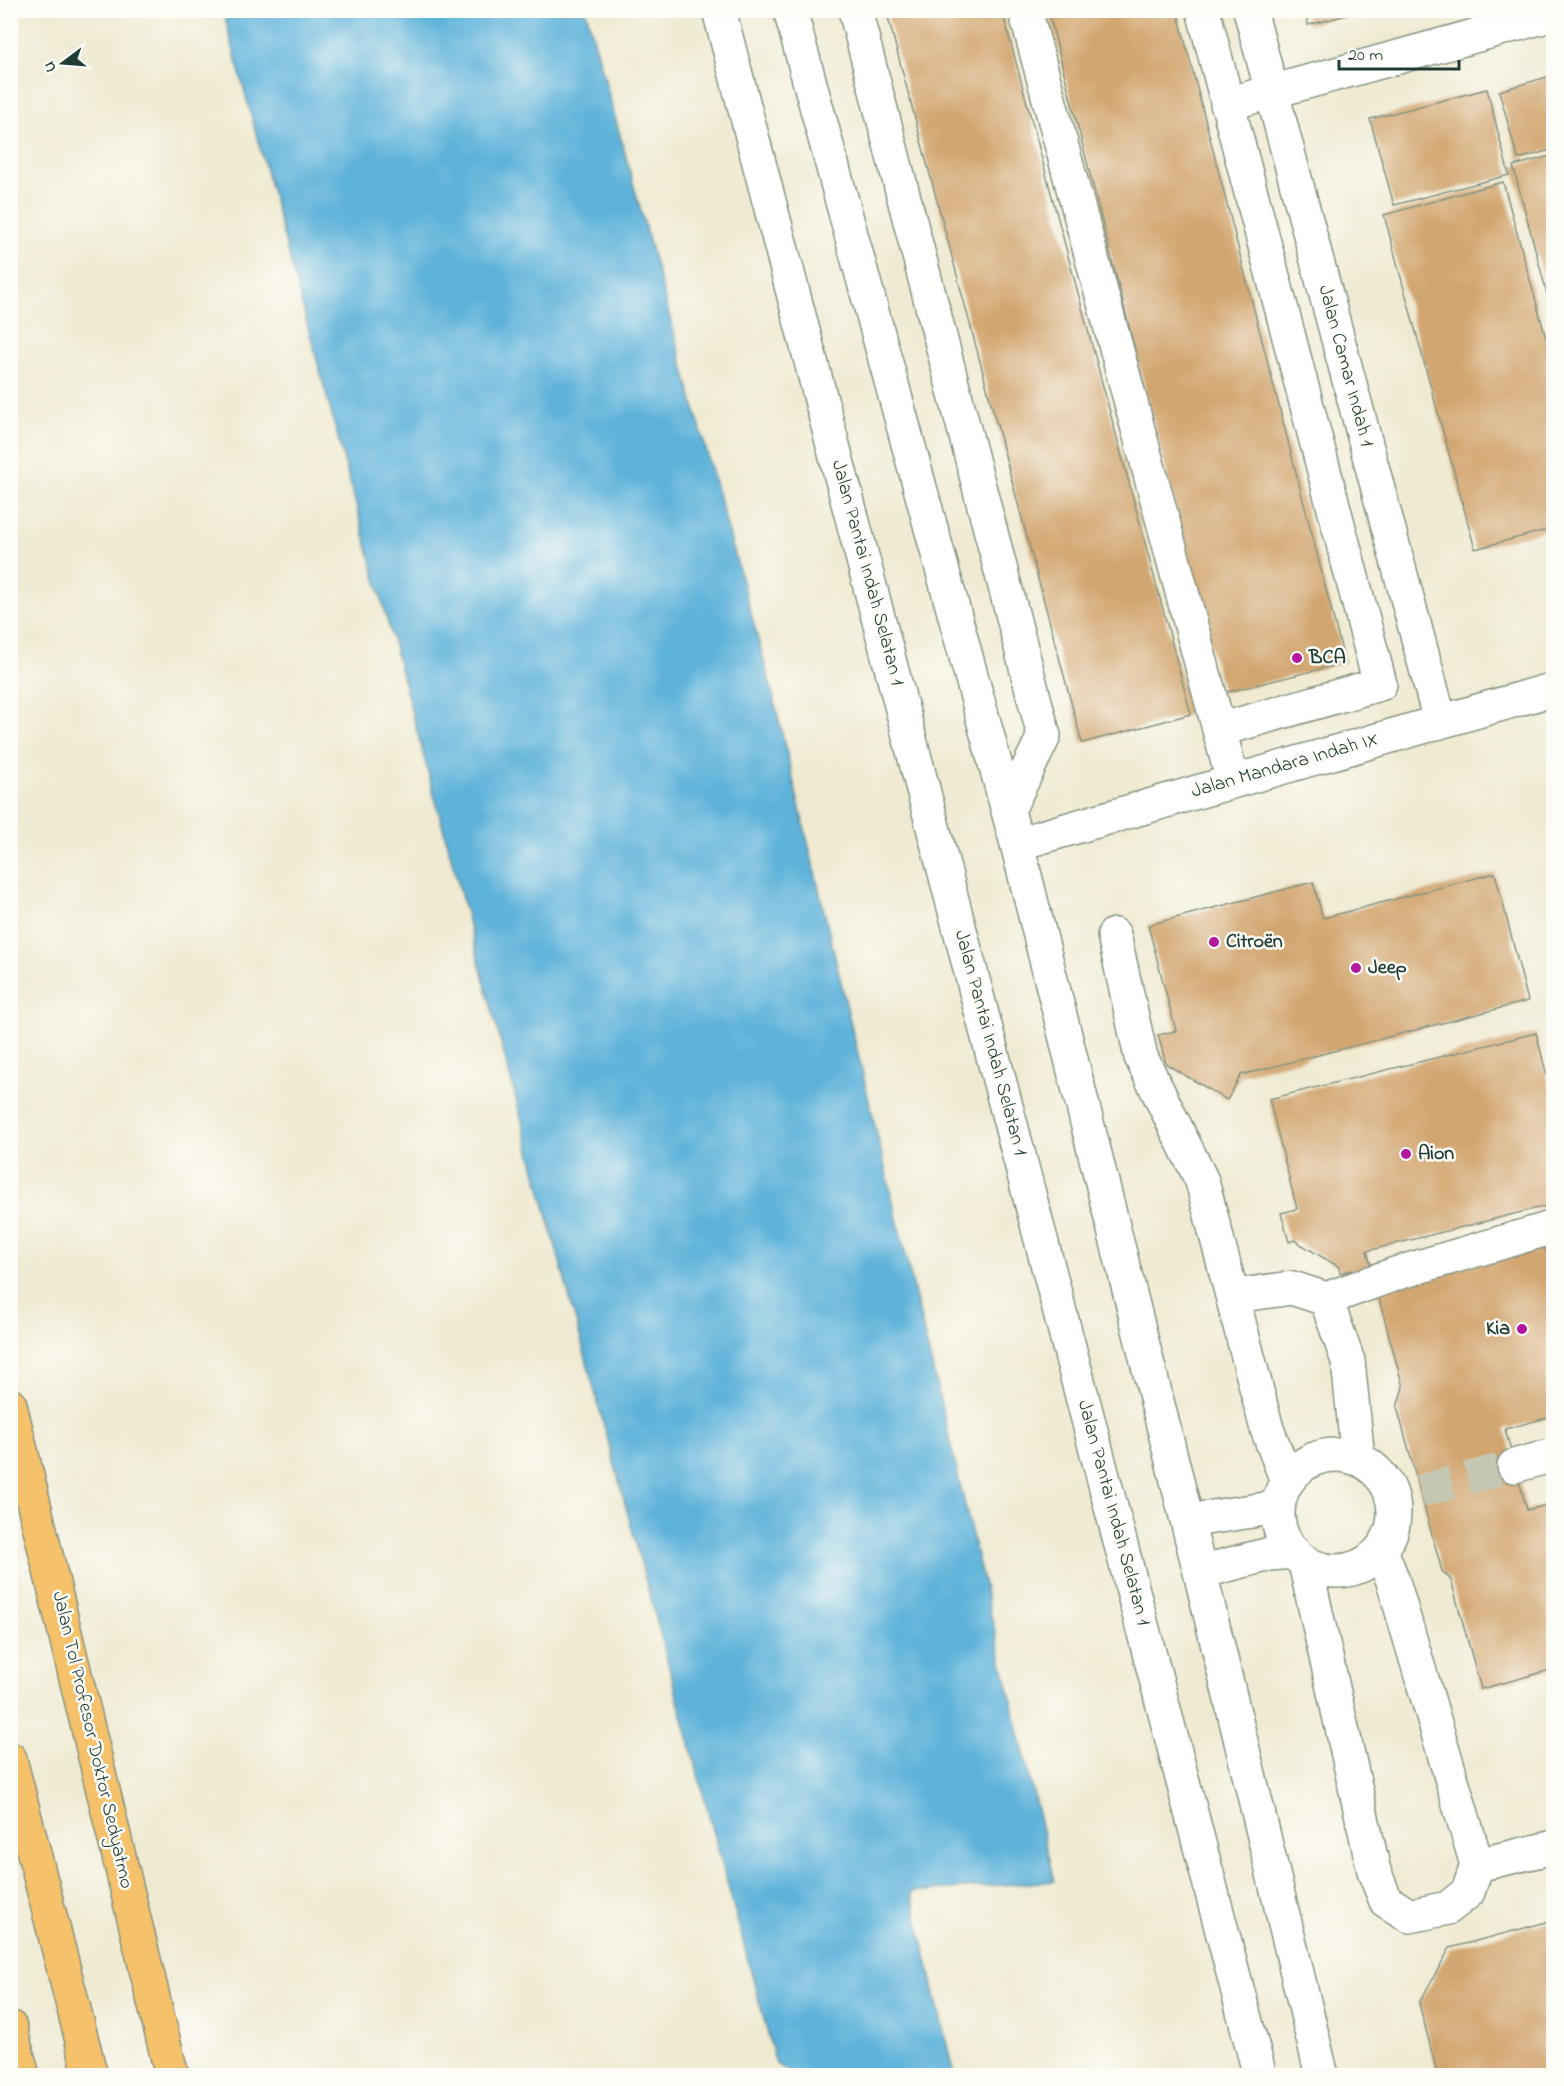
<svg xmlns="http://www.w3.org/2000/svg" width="1564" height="2086" font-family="'Indie Flower',sans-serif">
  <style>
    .water { fill: #5eb3da; stroke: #3e7887; stroke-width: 1.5 }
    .building { fill: #d2a66f }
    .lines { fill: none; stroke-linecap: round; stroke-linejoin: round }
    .minor-tunnel { stroke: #c5c7b2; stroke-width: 33; stroke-dasharray: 33 16; stroke-linecap: butt }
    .minor-casing { stroke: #879482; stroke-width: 36 }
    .highway-casing { stroke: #879482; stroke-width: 36 }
    .minor { stroke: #fff; stroke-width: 33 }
    .highway { stroke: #f5c16b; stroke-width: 33 }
    .poi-dot { fill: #b5179e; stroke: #fdfcf7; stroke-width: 2 }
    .labels { text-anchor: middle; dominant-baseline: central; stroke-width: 5; stroke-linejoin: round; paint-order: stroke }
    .street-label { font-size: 20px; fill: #1f3d34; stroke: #fdfcf7 }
    .poi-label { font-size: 20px; font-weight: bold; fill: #1f3d34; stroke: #fdfcf7; text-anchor: start }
  </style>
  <rect width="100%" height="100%" fill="#fdfcf7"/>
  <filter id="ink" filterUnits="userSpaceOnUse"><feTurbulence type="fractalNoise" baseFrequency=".0167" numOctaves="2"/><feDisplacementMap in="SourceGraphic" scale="12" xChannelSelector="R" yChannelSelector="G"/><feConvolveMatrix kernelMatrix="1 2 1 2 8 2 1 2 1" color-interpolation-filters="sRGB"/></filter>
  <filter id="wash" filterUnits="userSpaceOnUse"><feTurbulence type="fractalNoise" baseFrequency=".008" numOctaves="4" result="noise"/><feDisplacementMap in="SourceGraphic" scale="24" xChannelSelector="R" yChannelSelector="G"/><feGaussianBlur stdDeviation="1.35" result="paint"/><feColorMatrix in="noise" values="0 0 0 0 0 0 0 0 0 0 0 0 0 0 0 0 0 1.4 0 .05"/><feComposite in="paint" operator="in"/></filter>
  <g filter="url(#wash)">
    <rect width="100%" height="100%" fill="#efead1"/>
    <path class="water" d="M223,11H586L771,687L1054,1881L911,1892L954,2075H792L776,2064Z"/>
    <g id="blocks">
      <path class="building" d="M886,10H1002L1191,714L1082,743Z
        M1048,10H1177L1345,663L1223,693Z
        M1305,10H1363V11L1308,25Z
        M1554,75V149L1518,159L1499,91Z
        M1487,89L1509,175L1394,205L1370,119Z
        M1554,155V315L1553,316L1513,166Z
        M1503,182L1554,367V528L1475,549L1384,215Z
        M1495,873L1528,1001L1241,1075L1227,1100L1166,1064L1158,1035L1176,1031L1148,925L1313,882L1323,918Z
        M1536,1033L1554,1103V1204L1367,1251L1371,1266L1340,1273L1339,1267L1294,1240L1289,1242L1281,1213L1297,1209L1269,1099Z
        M1539,1246L1546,1251L1554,1249V1416L1505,1429L1527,1510L1554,1503V1669L1481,1689L1451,1580L1442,1571L1420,1491L1397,1407L1403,1387L1377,1291Z
        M1554,1920V2076H1438L1419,2003L1450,1948Z"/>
    </g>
  </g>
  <g filter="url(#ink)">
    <use href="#blocks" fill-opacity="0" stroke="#879482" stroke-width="1.5"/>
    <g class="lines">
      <path class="minor-tunnel" d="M1420,1491L1514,1466"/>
      <defs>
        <path id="minor" d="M719,10L1260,2076
          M790,10L1017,844L1200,1572L1322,2076
          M855,10L1044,736L1008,810
          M1025,10L1233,781
          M1203,10L1380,684L1219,730
          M1250,10L1440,721
          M1227,104L1554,14
          M1017,844L1554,689
          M1114,935L1141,1057L1202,1181L1267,1429L1287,1481
          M1234,1296L1292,1288L1326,1299L1348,1361L1358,1459
          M1326,1299L1398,1273L1554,1227
          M1278 1513a58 58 0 1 1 116 0a58 58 0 1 1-116 0Z
          M1514,1466L1554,1455
          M1187,1521L1278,1507
          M1305,1563L1374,1871L1386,1901L1410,1916L1448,1908L1468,1892L1477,1865L1393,1581L1381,1550
          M1200,1572L1270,1554L1294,1552
          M1477,1865L1554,1847"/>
        <path id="highway" d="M10,1405L172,2076
          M10,1759L91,2076
          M10,2027L23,2076"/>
      </defs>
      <use href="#minor" class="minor-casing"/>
      <use href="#highway" class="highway-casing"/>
      <use href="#minor" class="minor"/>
      <use href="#highway" class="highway"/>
    </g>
  </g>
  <g class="poi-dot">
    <circle cx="1297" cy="658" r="6"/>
    <circle cx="1214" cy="942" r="6"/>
    <circle cx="1356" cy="968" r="6"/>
    <circle cx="1406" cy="1154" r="6"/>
    <circle cx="1522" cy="1329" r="6"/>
  </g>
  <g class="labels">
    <g class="street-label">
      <text transform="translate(1345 366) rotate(75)">Jalan Camar Indah 1</text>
      <text transform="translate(867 573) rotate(75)">Jalan Pantai Indah Selatan 1</text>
      <text transform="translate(1285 766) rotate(-16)">Jalan Mandara Indah IX</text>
      <text transform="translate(990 1043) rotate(75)">Jalan Pantai Indah Selatan 1</text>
      <text transform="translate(1113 1513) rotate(75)">Jalan Pantai Indah Selatan 1</text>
      <text transform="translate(92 1740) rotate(77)">Jalan Tol Profesor Doktor Sedyatmo</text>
    </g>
    <g class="poi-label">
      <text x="1309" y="658">BCA</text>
      <text x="1226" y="942">Citroën</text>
      <text x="1368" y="968">Jeep</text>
      <text x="1418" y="1154">Aion</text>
      <text x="1510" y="1329" text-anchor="end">Kia</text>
    </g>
  </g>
  <rect width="1564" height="2086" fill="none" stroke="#fdfcf7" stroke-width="36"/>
  <g transform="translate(63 63) rotate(254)" stroke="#fdfcf7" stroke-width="4.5" paint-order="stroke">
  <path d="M0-4.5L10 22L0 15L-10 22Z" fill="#1f3d34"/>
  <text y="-9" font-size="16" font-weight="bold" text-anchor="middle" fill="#1f3d34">U</text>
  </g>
  <path d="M1339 60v9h120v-9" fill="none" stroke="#1f3d34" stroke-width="3"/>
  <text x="1348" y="60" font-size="18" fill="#1f3d34" stroke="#fdfcf7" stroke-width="4.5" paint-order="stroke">20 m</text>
</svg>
